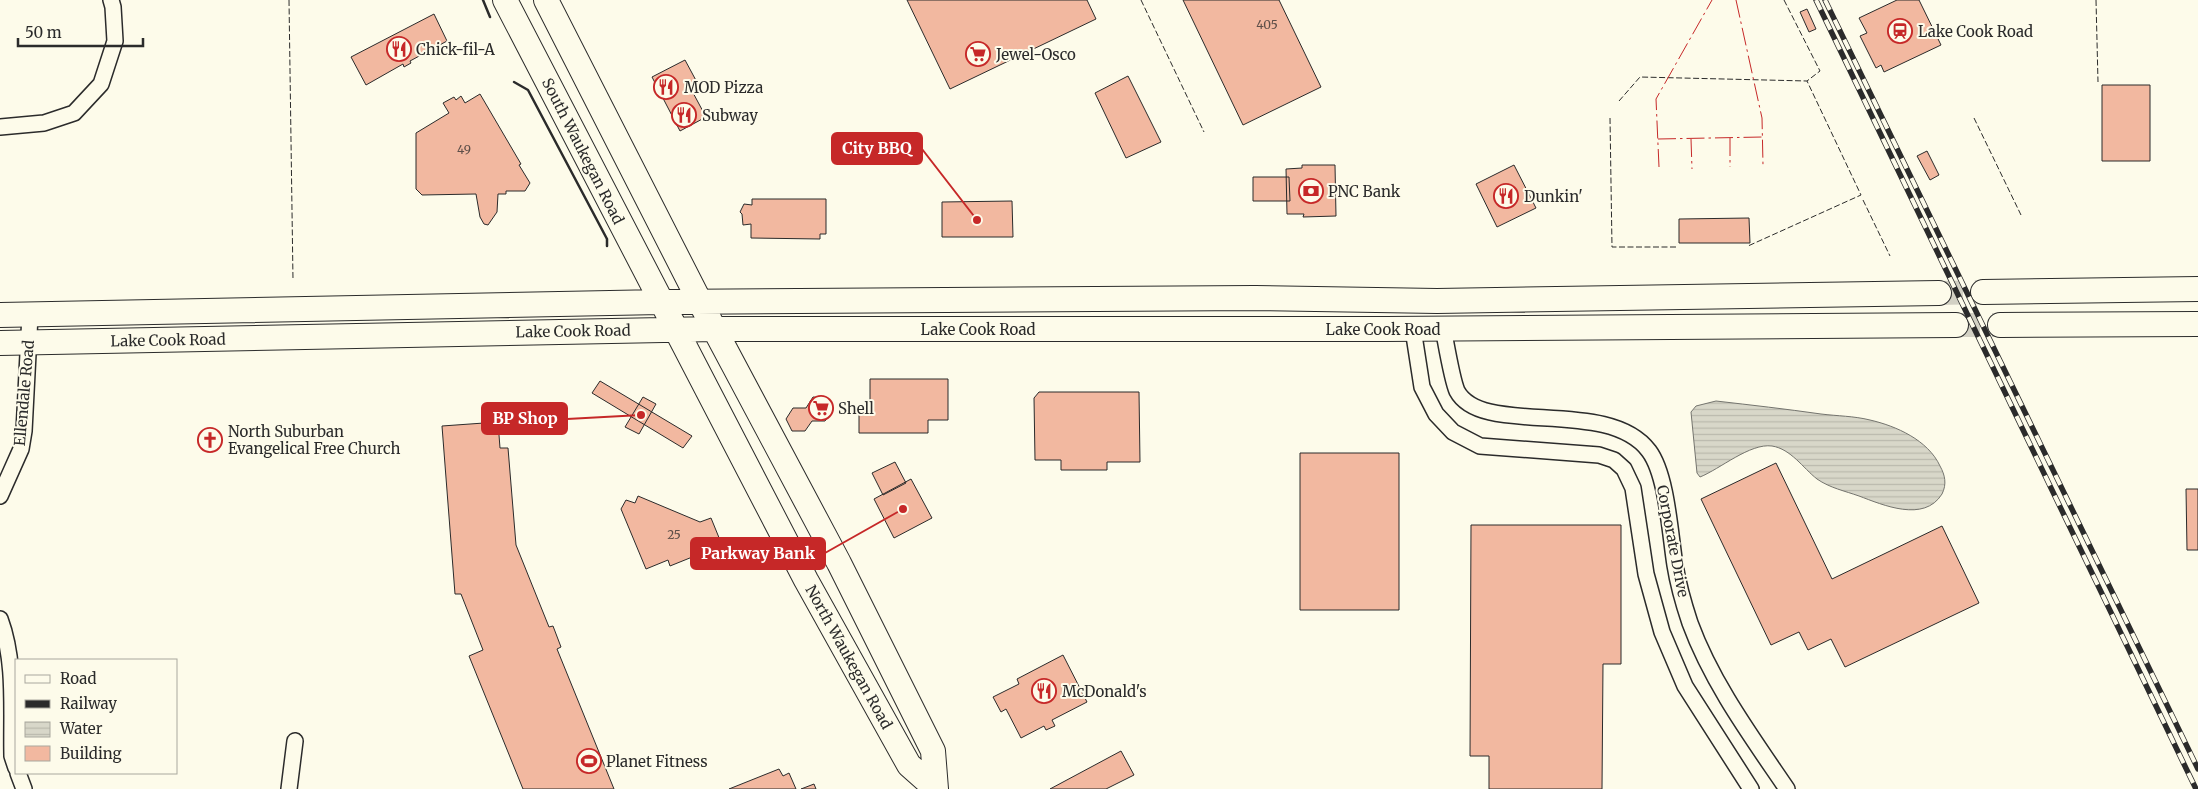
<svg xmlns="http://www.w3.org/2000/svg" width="2198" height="789" font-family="Merriweather,serif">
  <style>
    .water { fill: url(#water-rules); stroke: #74746e }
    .building { fill: #f2b8a0; stroke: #2b2b2b }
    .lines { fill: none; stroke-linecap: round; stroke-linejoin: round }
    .primary-tunnel { stroke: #d3d1c4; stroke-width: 24; stroke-dasharray: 24 12; stroke-linecap: butt }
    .street-casing { stroke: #2b2b2b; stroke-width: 18 }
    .primary-casing { stroke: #2b2b2b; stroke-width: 26 }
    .street { stroke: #fdfbea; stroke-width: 15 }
    .primary { stroke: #fdfbea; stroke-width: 24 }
    .rail-casing { stroke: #2b2b2b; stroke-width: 5.5 }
    .rail { stroke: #fdfbea; stroke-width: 4; stroke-dasharray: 11; stroke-linecap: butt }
    .fence { stroke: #2b2b2b; stroke-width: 1; stroke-dasharray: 6 2.5; stroke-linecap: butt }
    .wall { stroke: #2b2b2b; stroke-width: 2.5 }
    .power { stroke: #c62828; stroke-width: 1; stroke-dasharray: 18 4 2.5 4; stroke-linecap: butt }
    .labels { text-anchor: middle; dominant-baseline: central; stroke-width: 4; stroke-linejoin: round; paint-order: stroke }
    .number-label { font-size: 12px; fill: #5d4e48 }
    .poi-label { font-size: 15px; fill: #2b2b2b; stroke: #fdfbea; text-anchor: start }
    .street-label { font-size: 15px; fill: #2b2b2b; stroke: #fdfbea }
    .leader { fill: none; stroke: #c62828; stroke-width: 2 }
    .callout-dot { fill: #c62828; stroke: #fdfbea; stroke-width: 2 }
    .callout { fill: #c62828; stroke: #c62828; stroke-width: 2 }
    .callout-label { font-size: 16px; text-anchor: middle; font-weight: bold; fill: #fff }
  </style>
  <defs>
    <pattern id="water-rules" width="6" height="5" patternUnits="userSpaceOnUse" patternTransform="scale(1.25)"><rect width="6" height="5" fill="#d8d7c9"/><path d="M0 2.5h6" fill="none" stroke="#bab9ad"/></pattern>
  </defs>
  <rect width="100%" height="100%" fill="#fdfbea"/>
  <path class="water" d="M1716,401C1751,405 1786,409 1821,414C1837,416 1854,416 1870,420C1896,426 1928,440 1940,466C1945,475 1947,484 1942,494C1924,523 1883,505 1859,496C1845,491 1830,488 1817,479C1803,468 1791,449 1772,446C1750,443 1720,469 1700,477L1697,473L1691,412L1696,406Z"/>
  <path class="building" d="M907,0H1087L1096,19L950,89Z
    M1183,0H1279L1321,87L1243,125Z
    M1897,0H1919L1941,45L1884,72L1881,65L1876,68L1860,36L1867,33L1859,18Z
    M1807,9L1816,29L1809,32L1800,12Z
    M434,14L447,41L410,61L411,63L404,67L403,64L366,85L351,57Z
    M685,60L699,86L691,89L706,117L680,131L652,77Z
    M1128,76L1161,142L1126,158L1095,93Z
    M2102,85H2150V161H2102Z
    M480,94L521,164L519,165L530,183L525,191H506V194H498L497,212L488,225L484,224L480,217L476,194L422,195L416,189V133L449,113L443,103L454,97L456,100L461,96L465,103Z
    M1927,151L1939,175L1930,180L1917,156Z
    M1302,165H1335L1336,216L1303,217L1304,214H1287L1286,169L1302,168Z
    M1514,165L1536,208L1497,227L1476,184Z
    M1253,177H1289L1290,201H1253Z
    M752,199H826V234H820V239L751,238V224L743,225L742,214L740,212L744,204L752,205Z
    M1012,201L1013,237H942V202Z
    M1749,218L1750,243H1679V219Z
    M870,379H948V420H928V433H859V410H870Z
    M600,381L692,436L683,448L592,393Z
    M1039,392H1139L1140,462H1107V470H1061V460H1035L1034,398Z
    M643,397L656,404L639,434L625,427Z
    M813,397L826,398L833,410L825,421H812L805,431H792L786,419L793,408H806Z
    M498,422L500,448H508L516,545L549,627L553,626L561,647L557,649L614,789H523L469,656L483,650L461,594H455L442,426Z
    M1300,453H1399V610H1300Z
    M895,462L906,483L883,495L872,473Z
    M1776,463L1832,579L1942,526L1979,603L1845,667L1831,639L1808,650L1799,632L1771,645L1701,499Z
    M911,479L932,518L894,538L874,499Z
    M2186,489H2198V550H2187Z
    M638,496L700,522L711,518L722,545L670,566L668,560L646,569L621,509L626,500L635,503Z
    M1471,525H1621V664H1603L1602,789H1489V756H1470Z
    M1063,655L1087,702L1052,720L1055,726L1046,730L1044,726L1021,738L1006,709L1001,712L993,697L1019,684L1017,679Z
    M1121,751L1134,775L1106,789H1050Z
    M779,769L783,776L789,773L796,789H729Z
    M814,784L816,789H801Z"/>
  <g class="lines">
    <path class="primary-tunnel" d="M1939,293L1983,292
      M1956,325H2000"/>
    <defs>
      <path id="street" d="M0,127L44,123L74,113L101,84L115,41L113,7L111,0
        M1443,328C1446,343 1452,380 1457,391C1482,438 1608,396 1649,451C1667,475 1670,534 1675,565C1678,584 1684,605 1690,623C1712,683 1751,736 1787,789
        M1413,329L1422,387L1436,414L1453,432L1480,446L1599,455L1614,460L1624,469L1633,488L1646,574L1662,632L1685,686L1751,789
        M0,496L21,449L24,431L30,315
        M0,619C16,662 11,711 12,756L16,768
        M18,773L24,789
        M289,789L295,741"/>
      <path id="primary" d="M505,0L806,580L909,765L936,789
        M546,0L700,302L839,563L933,751L936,789
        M1983,292L2198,289
        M0,315L661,302L1255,298L1437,301L1939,293
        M2000,325L2198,324
        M0,343L715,329H1386L1956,325"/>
    </defs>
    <use href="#street" class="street-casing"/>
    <use href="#primary" class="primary-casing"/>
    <use href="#street" class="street"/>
    <use href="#primary" class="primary"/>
    <defs>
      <path id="rail" d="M1816,0L2196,789
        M1825,0L2198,769"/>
    </defs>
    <use href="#rail" class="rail-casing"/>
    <use href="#rail" class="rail"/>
    <path class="fence" d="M289,0L293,280
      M1141,0L1204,132
      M1784,0L1820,71L1807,81
      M2096,0L2098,82
      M1619,101L1640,77L1807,81L1861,195L1748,246
      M1610,118L1612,247H1676
      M1974,118L2021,215
      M1863,200L1890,256"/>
    <path class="wall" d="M483,0L490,17
      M514,82L528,90L607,239V246"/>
    <path class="power" d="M1736,0L1762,118L1763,165
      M1730,138V167
      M1658,139L1763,137
      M1691,139L1692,169
      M1659,167L1656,99L1712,0"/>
  </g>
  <defs>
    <symbol id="station-ring" viewBox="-11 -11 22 22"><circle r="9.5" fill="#fdfbea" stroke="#c62828" stroke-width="1.5"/><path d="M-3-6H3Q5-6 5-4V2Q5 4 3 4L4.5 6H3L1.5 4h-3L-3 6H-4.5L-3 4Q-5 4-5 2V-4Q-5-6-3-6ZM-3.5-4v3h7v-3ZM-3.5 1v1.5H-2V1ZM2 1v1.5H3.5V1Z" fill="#c62828"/></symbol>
    <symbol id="restaurant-ring" viewBox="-11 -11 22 22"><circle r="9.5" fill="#fdfbea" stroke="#c62828" stroke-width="1.5"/><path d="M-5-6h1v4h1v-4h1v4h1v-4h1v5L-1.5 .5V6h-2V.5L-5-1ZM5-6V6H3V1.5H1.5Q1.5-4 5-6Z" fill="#c62828"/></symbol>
    <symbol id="supermarket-ring" viewBox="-11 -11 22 22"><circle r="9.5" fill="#fdfbea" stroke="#c62828" stroke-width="1.5"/><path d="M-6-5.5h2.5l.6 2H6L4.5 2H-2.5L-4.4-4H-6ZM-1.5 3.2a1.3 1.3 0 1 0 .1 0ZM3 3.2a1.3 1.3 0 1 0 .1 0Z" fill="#c62828"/></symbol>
    <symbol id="bank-ring" viewBox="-11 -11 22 22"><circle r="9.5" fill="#fdfbea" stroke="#c62828" stroke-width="1.5"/><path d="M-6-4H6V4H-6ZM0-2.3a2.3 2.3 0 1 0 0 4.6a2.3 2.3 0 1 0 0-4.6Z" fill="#c62828"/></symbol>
    <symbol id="church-ring" viewBox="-11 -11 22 22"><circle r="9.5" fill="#fdfbea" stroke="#c62828" stroke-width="1.5"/><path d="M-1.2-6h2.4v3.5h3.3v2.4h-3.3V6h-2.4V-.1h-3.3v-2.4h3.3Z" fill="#c62828"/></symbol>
    <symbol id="stadium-ring" viewBox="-11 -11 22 22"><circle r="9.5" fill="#fdfbea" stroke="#c62828" stroke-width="1.5"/><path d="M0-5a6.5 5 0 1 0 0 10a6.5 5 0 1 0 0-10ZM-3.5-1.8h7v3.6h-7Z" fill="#c62828"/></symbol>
  </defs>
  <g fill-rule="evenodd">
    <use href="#station-ring" x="1886" y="17" width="28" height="28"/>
    <use href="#restaurant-ring" x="385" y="35" width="28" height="28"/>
    <use href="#supermarket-ring" x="964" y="40" width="28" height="28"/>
    <use href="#restaurant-ring" x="652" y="73" width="28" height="28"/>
    <use href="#restaurant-ring" x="670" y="101" width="28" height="28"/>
    <use href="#bank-ring" x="1297" y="177" width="28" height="28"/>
    <use href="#restaurant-ring" x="1492" y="182" width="28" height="28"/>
    <use href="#supermarket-ring" x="807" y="394" width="28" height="28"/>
    <use href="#church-ring" x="196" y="426" width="28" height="28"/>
    <use href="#restaurant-ring" x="1030" y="677" width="28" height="28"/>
    <use href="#stadium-ring" x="575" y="747" width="28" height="28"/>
  </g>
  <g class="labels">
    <g class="number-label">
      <text x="1267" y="24">405</text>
      <text x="464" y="149">49</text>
      <text x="674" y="534">25</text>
    </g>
    <g class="poi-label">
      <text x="1918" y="31">Lake Cook Road</text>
      <text x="416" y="49">Chick-fil-A</text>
      <text x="996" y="54">Jewel-Osco</text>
      <text x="684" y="87">MOD Pizza</text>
      <text x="702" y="115">Subway</text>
      <text x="1328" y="191">PNC Bank</text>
      <text x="1524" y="196">Dunkin'</text>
      <text x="838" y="408">Shell</text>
      <text x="228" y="431">North Suburban<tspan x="228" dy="17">Evangelical Free Church</tspan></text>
      <text x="1062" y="691">McDonald's</text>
      <text x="606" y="761">Planet Fitness</text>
    </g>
    <g class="street-label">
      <text transform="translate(583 151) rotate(63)">South Waukegan Road</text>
      <text x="978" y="329">Lake Cook Road</text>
      <text x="1383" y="329">Lake Cook Road</text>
      <text transform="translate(573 331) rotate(-1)">Lake Cook Road</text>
      <text transform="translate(168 340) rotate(-1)">Lake Cook Road</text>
      <text transform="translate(24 393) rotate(-85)">Ellendale Road</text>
      <text transform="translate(1673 541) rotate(79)">Corporate Drive</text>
      <text transform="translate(849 657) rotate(61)">North Waukegan Road</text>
    </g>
  </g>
  <path class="leader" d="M977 220L922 149M641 415L567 419M903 509L825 553"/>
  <g class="callout-dot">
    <circle cx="977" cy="220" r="5"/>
    <circle cx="641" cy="415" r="5"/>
    <circle cx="903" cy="509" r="5"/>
  </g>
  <g class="callout">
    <rect x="832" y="133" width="90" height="31" rx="5"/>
    <rect x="482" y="403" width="85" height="31" rx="5"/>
    <rect x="691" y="538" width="134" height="31" rx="5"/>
  </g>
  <g class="callout-label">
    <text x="877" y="154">City BBQ</text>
    <text x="525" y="424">BP Shop</text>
    <text x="758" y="559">Parkway Bank</text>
  </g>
  <rect x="15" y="659" width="162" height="115" fill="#fdfbea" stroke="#a9a89e"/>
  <rect x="25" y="675" width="25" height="8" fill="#fdfbea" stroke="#a9a89e"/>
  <text x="60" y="684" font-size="15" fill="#2b2b2b">Road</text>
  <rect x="25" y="700" width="25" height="8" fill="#2b2b2b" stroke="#a9a89e"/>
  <text x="60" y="709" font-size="15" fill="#2b2b2b">Railway</text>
  <rect x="25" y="722" width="25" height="15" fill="url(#water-rules)" stroke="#a9a89e"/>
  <text x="60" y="734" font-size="15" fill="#2b2b2b">Water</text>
  <rect x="25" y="746" width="25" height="15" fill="#f2b8a0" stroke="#a9a89e"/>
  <text x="60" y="759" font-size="15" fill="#2b2b2b">Building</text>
  <path d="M18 38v8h125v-8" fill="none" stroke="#2b2b2b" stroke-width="2.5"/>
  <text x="25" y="38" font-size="15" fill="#2b2b2b" stroke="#fdfbea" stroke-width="4" paint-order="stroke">50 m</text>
</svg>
